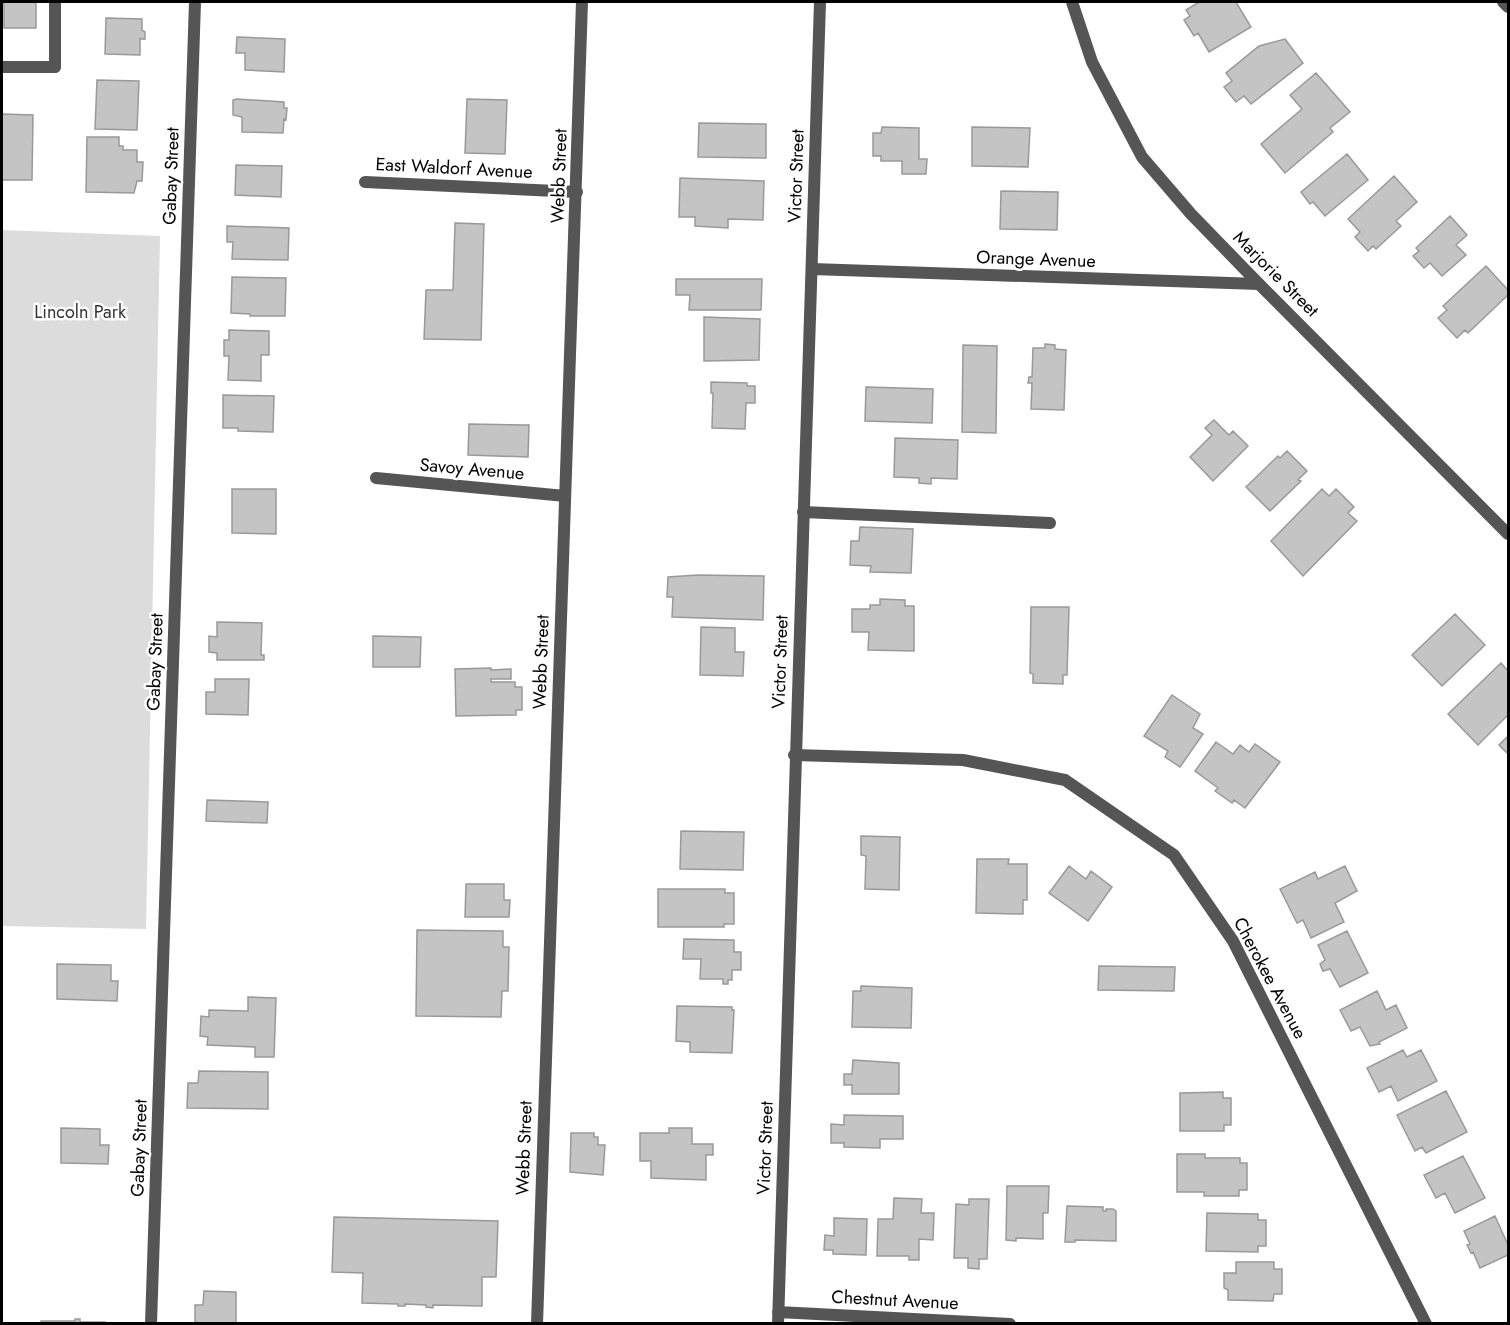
<svg xmlns="http://www.w3.org/2000/svg" width="1510" height="1325" font-family="Jost,sans-serif">
  <style>
    .green { fill: #dcdcdc }
    .building { fill: #c4c4c4; stroke: #999; stroke-width: 1.5 }
    .lines { fill: none; stroke-linecap: round; stroke-linejoin: round }
    .service { stroke: #555; stroke-width: 12 }
    .minor { stroke: #555; stroke-width: 12 }
    .tertiary { stroke: #555; stroke-width: 12 }
    .labels { text-anchor: middle; dominant-baseline: central; stroke-width: 5; stroke-linejoin: round; paint-order: stroke }
    .street-label { font-size: 18px; fill: #000; stroke: #fff }
    .park-label { font-size: 18px; fill: #333; stroke: #fff }
  </style>
  <rect width="100%" height="100%" fill="#fff"/>
  <path class="green" d="M2,230L160,236L146,929L2,926Z"/>
  <path class="building" d="M4,2H36V28H4Z
    M1199,2H1236L1251,27L1209,52L1198,33L1194,36L1184,20L1190,16L1186,10Z
    M106,18L142,19V30L145,32V39H140V55L105,54Z
    M237,37L285,39L284,72L245,70V53H236Z
    M1285,39L1303,63L1251,104L1244,96L1236,102L1224,87L1232,81L1226,73L1259,46Z
    M1316,73L1350,112L1330,128L1333,132L1285,173L1261,144L1302,109L1290,95Z
    M97,80L139,81L137,130L95,129Z
    M237,99L284,102V108H287L286,120L284,119L283,133L242,132V117L233,115V100Z
    M467,99L507,100L505,154L465,153Z
    M2,114L33,115L32,180H2Z
    M699,123L766,124V158L698,157Z
    M882,127L919,128V159H927L926,174H902V161H881V156H873V133H881Z
    M972,127L1030,128L1028,167L972,166Z
    M87,137H119V146H123V150H137V162H143L142,181H137L134,193L86,192Z
    M1347,154L1368,180L1325,216L1313,202L1310,204L1301,192Z
    M236,165L282,166L281,197L235,195Z
    M1394,176L1417,202L1396,221L1401,226L1376,249L1373,246L1368,251L1355,237L1360,232L1348,219Z
    M680,178L764,181L763,220L728,219V228L695,226V217H679Z
    M1001,191L1058,192L1057,230L1000,229Z
    M1450,216L1467,235L1456,245L1466,255L1442,276L1430,263L1424,268L1413,256L1419,251L1416,248Z
    M455,223L484,224L481,340L424,339L426,290H453Z
    M227,226L289,228L288,260L232,259L233,242H227Z
    M1486,266L1508,290V295L1468,333L1465,330L1457,338L1438,318L1447,310L1443,306Z
    M232,277L286,278L285,316H250V314L231,313Z
    M676,279H762L761,310H689L690,295H676Z
    M704,317L760,319L759,360L704,361Z
    M229,330L269,331V355H261V381L228,380L229,356H224V340H229Z
    M1045,344L1055,345V349L1066,350L1064,410L1031,409L1032,383H1028L1029,377H1032L1033,348H1045Z
    M963,345L997,346L996,433L962,432Z
    M711,382L747,383V386H755V403H746L745,429L712,428L713,393H711Z
    M866,387L933,389L932,423L865,421Z
    M223,395L274,396L273,432L238,431V428H223Z
    M1214,420L1229,435L1233,431L1248,446L1213,481L1190,457L1212,435L1205,428Z
    M469,424L529,425L528,457L468,455Z
    M895,438L958,440L957,479L931,478V484L919,483V478L894,477Z
    M1287,451L1307,471L1298,480L1301,481L1270,511L1246,487L1278,456L1280,458Z
    M232,489H276V534L232,533Z
    M1322,489L1329,496L1336,489L1354,507L1348,513L1357,521L1303,576L1271,541Z
    M860,527L913,529L911,573L870,572L871,566L850,565L851,541H859Z
    M698,575L764,576L763,620L672,617L673,597H667L668,577Z
    M880,599L905,600V606H914V651L868,650L869,632H852V609H870V605H880Z
    M1031,607H1069L1067,675H1063V684L1033,683V674L1030,673Z
    M1455,614L1485,645L1442,686L1412,655Z
    M217,622L262,623L261,655H264V660H217V653L209,652V636L217,637Z
    M701,627L735,628V652H744L743,676L700,675Z
    M373,636L421,637L420,667H373Z
    M1501,663L1508,671V715L1478,745L1448,714Z
    M491,668V670L511,669V679H491V682H515V687H522V710H516V715L456,716L455,669Z
    M215,679H249L248,715L206,714V692H215Z
    M1172,695L1200,714L1193,728L1203,734L1180,767L1165,757L1168,751L1144,736Z
    M1508,736V754L1499,745Z
    M1216,742L1233,754L1240,745L1249,752L1255,744L1280,762L1245,808L1234,800L1232,803L1215,791L1218,788L1195,771Z
    M207,800L268,802L267,823L206,821Z
    M681,831L744,832L743,870L680,869Z
    M861,836L900,837L899,890L865,889L866,856L861,855Z
    M977,859H1009L1008,864H1027V900H1023V914L976,913Z
    M1069,866L1086,879L1091,871L1112,887L1088,921L1049,893Z
    M1345,866L1357,891L1335,903L1344,922L1311,938L1303,920L1297,923L1280,889L1315,872L1318,879Z
    M466,884H504V900H510L509,917H465Z
    M658,889H725V893H734V924H724V927H658Z
    M417,930L503,931V947H509L508,991H502L501,1017L416,1016Z
    M1347,931L1368,973L1340,987L1330,969L1323,971L1320,964L1325,960L1318,945Z
    M684,939L734,940V952H741V970H732V980H728V984H723V979H700L701,959H683Z
    M57,964L111,965V981H118L117,1001L57,999Z
    M1099,966L1175,967L1174,991L1098,990Z
    M861,986L912,988L911,1028L852,1027L853,991H861Z
    M1377,991L1386,1010L1396,1005L1407,1028L1379,1042L1380,1044L1370,1046L1360,1027L1351,1031L1340,1010Z
    M248,997L276,998L274,1057H255V1047L207,1045L208,1037L200,1036L201,1016L209,1017V1010L248,1011Z
    M677,1006L732,1007V1010H734L732,1053L690,1052V1042L676,1041Z
    M1403,1050L1407,1057L1421,1050L1437,1081L1398,1101L1391,1086L1379,1092L1367,1068Z
    M853,1060L899,1063V1094H852V1085H844V1074H852Z
    M199,1071L268,1072V1109L187,1108L188,1083H198Z
    M1446,1091L1467,1132L1426,1153L1422,1147L1415,1151L1397,1115Z
    M1223,1092V1098H1231V1125H1224V1131H1180V1093Z
    M844,1115L903,1116V1139H880V1148L844,1147V1143H831V1124L844,1125Z
    M61,1128L100,1129V1145H109L108,1164L61,1163Z
    M669,1128H692V1144H713V1155H706V1180L651,1178V1161H640V1133H669Z
    M571,1133H594V1137H598V1145H605L603,1175L570,1172Z
    M1177,1154H1205V1158H1240V1163H1247V1190H1239V1196H1204V1192H1177Z
    M1463,1156L1485,1198L1455,1213L1445,1193L1436,1198L1424,1175Z
    M1007,1186H1049L1048,1213H1043V1239L1016,1238V1241L1006,1240Z
    M894,1198L922,1199L921,1213H934L933,1240L919,1239V1260H909V1256H877L878,1219H893Z
    M969,1199H989L987,1259H979V1269L968,1268V1258H954L956,1204L969,1205Z
    M1067,1206L1103,1207V1211H1106V1209H1113L1116,1211V1241L1075,1240V1242H1065Z
    M1207,1213L1258,1214V1220H1266V1246H1258V1252L1206,1251Z
    M1495,1216L1508,1245V1255L1480,1268L1473,1252L1471,1253L1467,1245L1470,1244L1464,1231Z
    M334,1217L498,1221L496,1277H482V1306L433,1305V1308L426,1307V1305L405,1304V1306H398V1304L362,1303L363,1273L332,1272Z
    M834,1218L867,1219L866,1255L833,1254V1250H824L825,1235L834,1236Z
    M1236,1262H1274V1269H1282V1294H1274L1273,1301L1228,1300V1290L1224,1288V1273H1236Z
    M204,1291L236,1292V1324H203L195,1322V1305H203Z
    M75,1319H80V1322H105V1324H41V1321H75Z"/>
  <g class="lines">
    <path class="service" d="M55,2V67
      M803,512L1050,523"/>
    <path class="minor" d="M1503,2L1508,7
      M2,67H55
      M365,182L577,192
      M812,269L1259,284
      M376,478L565,496
      M794,755L963,760L1065,780L1174,855L1233,941L1426,1324
      M778,1312L1010,1324
      M151,1324L195,2
      M537,1324L582,2
      M778,1324L820,2"/>
    <path class="tertiary" d="M1072,2L1092,62L1142,157L1191,214L1259,284L1508,534"/>
  </g>
  <g class="labels">
    <g class="street-label">
      <text transform="translate(454 168) rotate(3)">East Waldorf Avenue</text>
      <text transform="translate(171 176) rotate(-88)">Gabay Street</text>
      <text transform="translate(559 176) rotate(-88)">Webb Street</text>
      <text transform="translate(796 176) rotate(-88)">Victor Street</text>
      <text transform="translate(1036 259) rotate(2)">Orange Avenue</text>
      <text transform="translate(1276 274) rotate(45)">Marjorie Street</text>
      <text transform="translate(472 469) rotate(5)">Savoy Avenue</text>
      <text transform="translate(155 662) rotate(-88)">Gabay Street</text>
      <text transform="translate(541 662) rotate(-88)">Webb Street</text>
      <text transform="translate(780 662) rotate(-88)">Victor Street</text>
      <text transform="translate(1270 978) rotate(62)">Cherokee Avenue</text>
      <text transform="translate(139 1148) rotate(-88)">Gabay Street</text>
      <text transform="translate(524 1148) rotate(-88)">Webb Street</text>
      <text transform="translate(765 1148) rotate(-88)">Victor Street</text>
      <text transform="translate(895 1300) rotate(3)">Chestnut Avenue</text>
    </g>
    <g class="park-label">
      <text x="80" y="312">Lincoln Park</text>
    </g>
  </g>
  <rect width="1510" height="1325" fill="none" stroke="#000000" stroke-width="6"/>
</svg>
